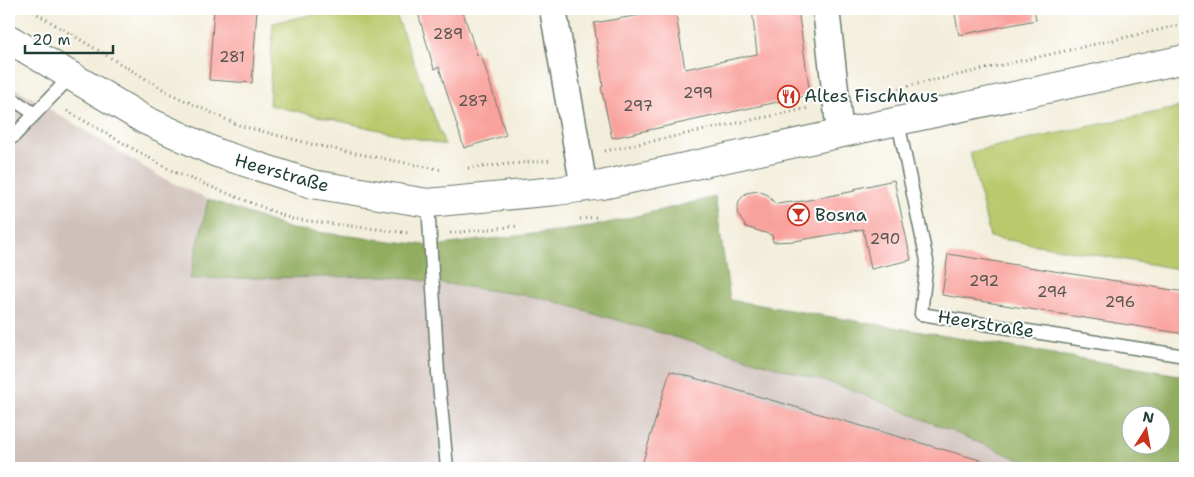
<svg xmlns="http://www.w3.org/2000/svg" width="1194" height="477" font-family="'Shantell Sans',sans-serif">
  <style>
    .industrial { fill: #cfc0ba }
    .green { fill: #b9c96c; stroke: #6c8350 }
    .forest { fill: #92ad60; stroke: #58754a; fill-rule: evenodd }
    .building { fill: #f9a19c }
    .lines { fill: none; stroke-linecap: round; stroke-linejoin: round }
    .service-casing { stroke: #697b6e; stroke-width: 15 }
    .minor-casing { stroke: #697b6e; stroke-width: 29 }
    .tertiary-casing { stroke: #697b6e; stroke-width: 30 }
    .path { stroke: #697b6e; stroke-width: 3; stroke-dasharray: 1 4; stroke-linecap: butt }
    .service { stroke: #fff; stroke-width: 12 }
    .minor { stroke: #fff; stroke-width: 26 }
    .tertiary { stroke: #fff; stroke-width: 28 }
    .labels { text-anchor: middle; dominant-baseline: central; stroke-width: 4; stroke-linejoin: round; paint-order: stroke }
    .number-label { font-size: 15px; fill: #56564e }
    .poi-label { font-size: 18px; fill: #1f3d34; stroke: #fff; text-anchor: start }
    .street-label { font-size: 18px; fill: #1f3d34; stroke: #fff }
  </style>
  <rect width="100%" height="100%" fill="#fff"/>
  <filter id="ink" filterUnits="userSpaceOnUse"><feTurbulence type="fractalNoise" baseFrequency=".02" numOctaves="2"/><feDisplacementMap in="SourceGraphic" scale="10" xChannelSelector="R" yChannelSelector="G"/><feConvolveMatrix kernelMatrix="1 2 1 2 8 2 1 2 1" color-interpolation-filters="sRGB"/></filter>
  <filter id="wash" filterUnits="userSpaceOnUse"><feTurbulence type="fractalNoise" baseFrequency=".0096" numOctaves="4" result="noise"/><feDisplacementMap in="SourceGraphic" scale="20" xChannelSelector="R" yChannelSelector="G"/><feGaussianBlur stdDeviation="1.12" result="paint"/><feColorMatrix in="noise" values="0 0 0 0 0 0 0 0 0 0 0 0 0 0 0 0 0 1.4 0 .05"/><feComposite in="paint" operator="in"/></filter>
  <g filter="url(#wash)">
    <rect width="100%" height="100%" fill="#f3eedb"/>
    <path class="industrial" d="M9,84L162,178L208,199L191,279L391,276L543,298L850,389L1040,468H9Z"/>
    <path class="green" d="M339,9H394L445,145L269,105L273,23Z
      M1185,106V270L990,237L970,152Z"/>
    <path class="forest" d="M715,197L730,300L1185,376V468H1040L850,389L543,298L391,276L190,279L208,199L291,229L433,246L591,227ZM1132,414H1162V444H1132Z"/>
    <g id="blocks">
      <path class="building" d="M214,9H257L252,83L209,80Z
        M417,9H462L477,55L481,54L506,135L464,148L439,67L434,69Z
        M675,9L685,69L757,54L752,9H798L810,95L612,138L601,87L603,86L594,23Z
        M954,9H1034L1036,20L959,35Z
        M894,180L911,260L871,269L863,229L795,241L773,242L772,235L746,227L737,213L739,201L746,193L758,191L768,195L775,204L803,201L855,191L854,189Z
        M948,254L1185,292V334L942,295Z
        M670,371L987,462L986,468H641Z"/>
    </g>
  </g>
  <g filter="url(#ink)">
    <use href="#blocks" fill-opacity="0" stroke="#697b6e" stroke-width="1"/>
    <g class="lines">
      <defs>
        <path id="service" d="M14,100L35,114
          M898,122L927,261L921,314L1185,356
          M9,135L13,137L70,77
          M428,203L438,373L447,468"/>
        <path id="minor" d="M553,9L584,188
          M826,9L840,134"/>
        <path id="tertiary" d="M9,39L145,120L217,153L312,184L428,203L556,191L602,185L1185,59"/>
      </defs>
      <use href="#service" class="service-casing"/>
      <use href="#minor" class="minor-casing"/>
      <use href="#tertiary" class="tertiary-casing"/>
      <path class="path" d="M29,9L171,94L238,125L319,146L442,170
        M864,96L1185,24
        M67,111L174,172L292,219L409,233
        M605,151L809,108
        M468,168L552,160
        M580,219L596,217
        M450,233L519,226"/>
      <use href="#service" class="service"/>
      <use href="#minor" class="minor"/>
      <use href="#tertiary" class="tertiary"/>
    </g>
  </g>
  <defs>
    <symbol id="restaurant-ring" viewBox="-11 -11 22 22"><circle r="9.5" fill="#fff" stroke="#c8321e" stroke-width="1.5"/><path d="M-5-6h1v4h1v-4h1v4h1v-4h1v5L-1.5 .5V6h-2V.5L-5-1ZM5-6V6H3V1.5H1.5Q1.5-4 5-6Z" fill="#c8321e"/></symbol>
    <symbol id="bar-ring" viewBox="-11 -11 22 22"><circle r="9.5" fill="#fff" stroke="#c8321e" stroke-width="1.5"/><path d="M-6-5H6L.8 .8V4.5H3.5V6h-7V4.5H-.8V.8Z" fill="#c8321e"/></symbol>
  </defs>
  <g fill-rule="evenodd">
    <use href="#restaurant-ring" x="776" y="84" width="25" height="25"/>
    <use href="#bar-ring" x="786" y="202" width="25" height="25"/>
  </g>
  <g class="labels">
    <g class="number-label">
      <text x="448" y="34">289</text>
      <text x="232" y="57">281</text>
      <text x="698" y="93">299</text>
      <text x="473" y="101">287</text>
      <text x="638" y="106">297</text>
      <text x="885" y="239">290</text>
      <text x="984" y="281">292</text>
      <text x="1052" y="292">294</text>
      <text x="1120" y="302">296</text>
    </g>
    <g class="poi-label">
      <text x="804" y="96">Altes Fischhaus</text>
      <text x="815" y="215">Bosna</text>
    </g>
    <g class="street-label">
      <text transform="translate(282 173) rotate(16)">Heerstraße</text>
      <text transform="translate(986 324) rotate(9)">Heerstraße</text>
    </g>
  </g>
  <rect width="1194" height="477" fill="none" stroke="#fff" stroke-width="30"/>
  <g transform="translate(1146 430) rotate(11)"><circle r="24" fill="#ffffff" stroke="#a5b1ae"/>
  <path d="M0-4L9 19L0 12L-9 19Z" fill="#c8321e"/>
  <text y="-8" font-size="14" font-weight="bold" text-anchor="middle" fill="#1f3d34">N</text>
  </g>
  <path d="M25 45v8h88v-8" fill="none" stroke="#1f3d34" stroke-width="2.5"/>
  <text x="32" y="45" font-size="15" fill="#1f3d34" stroke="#ffffff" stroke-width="4" paint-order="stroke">20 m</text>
</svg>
